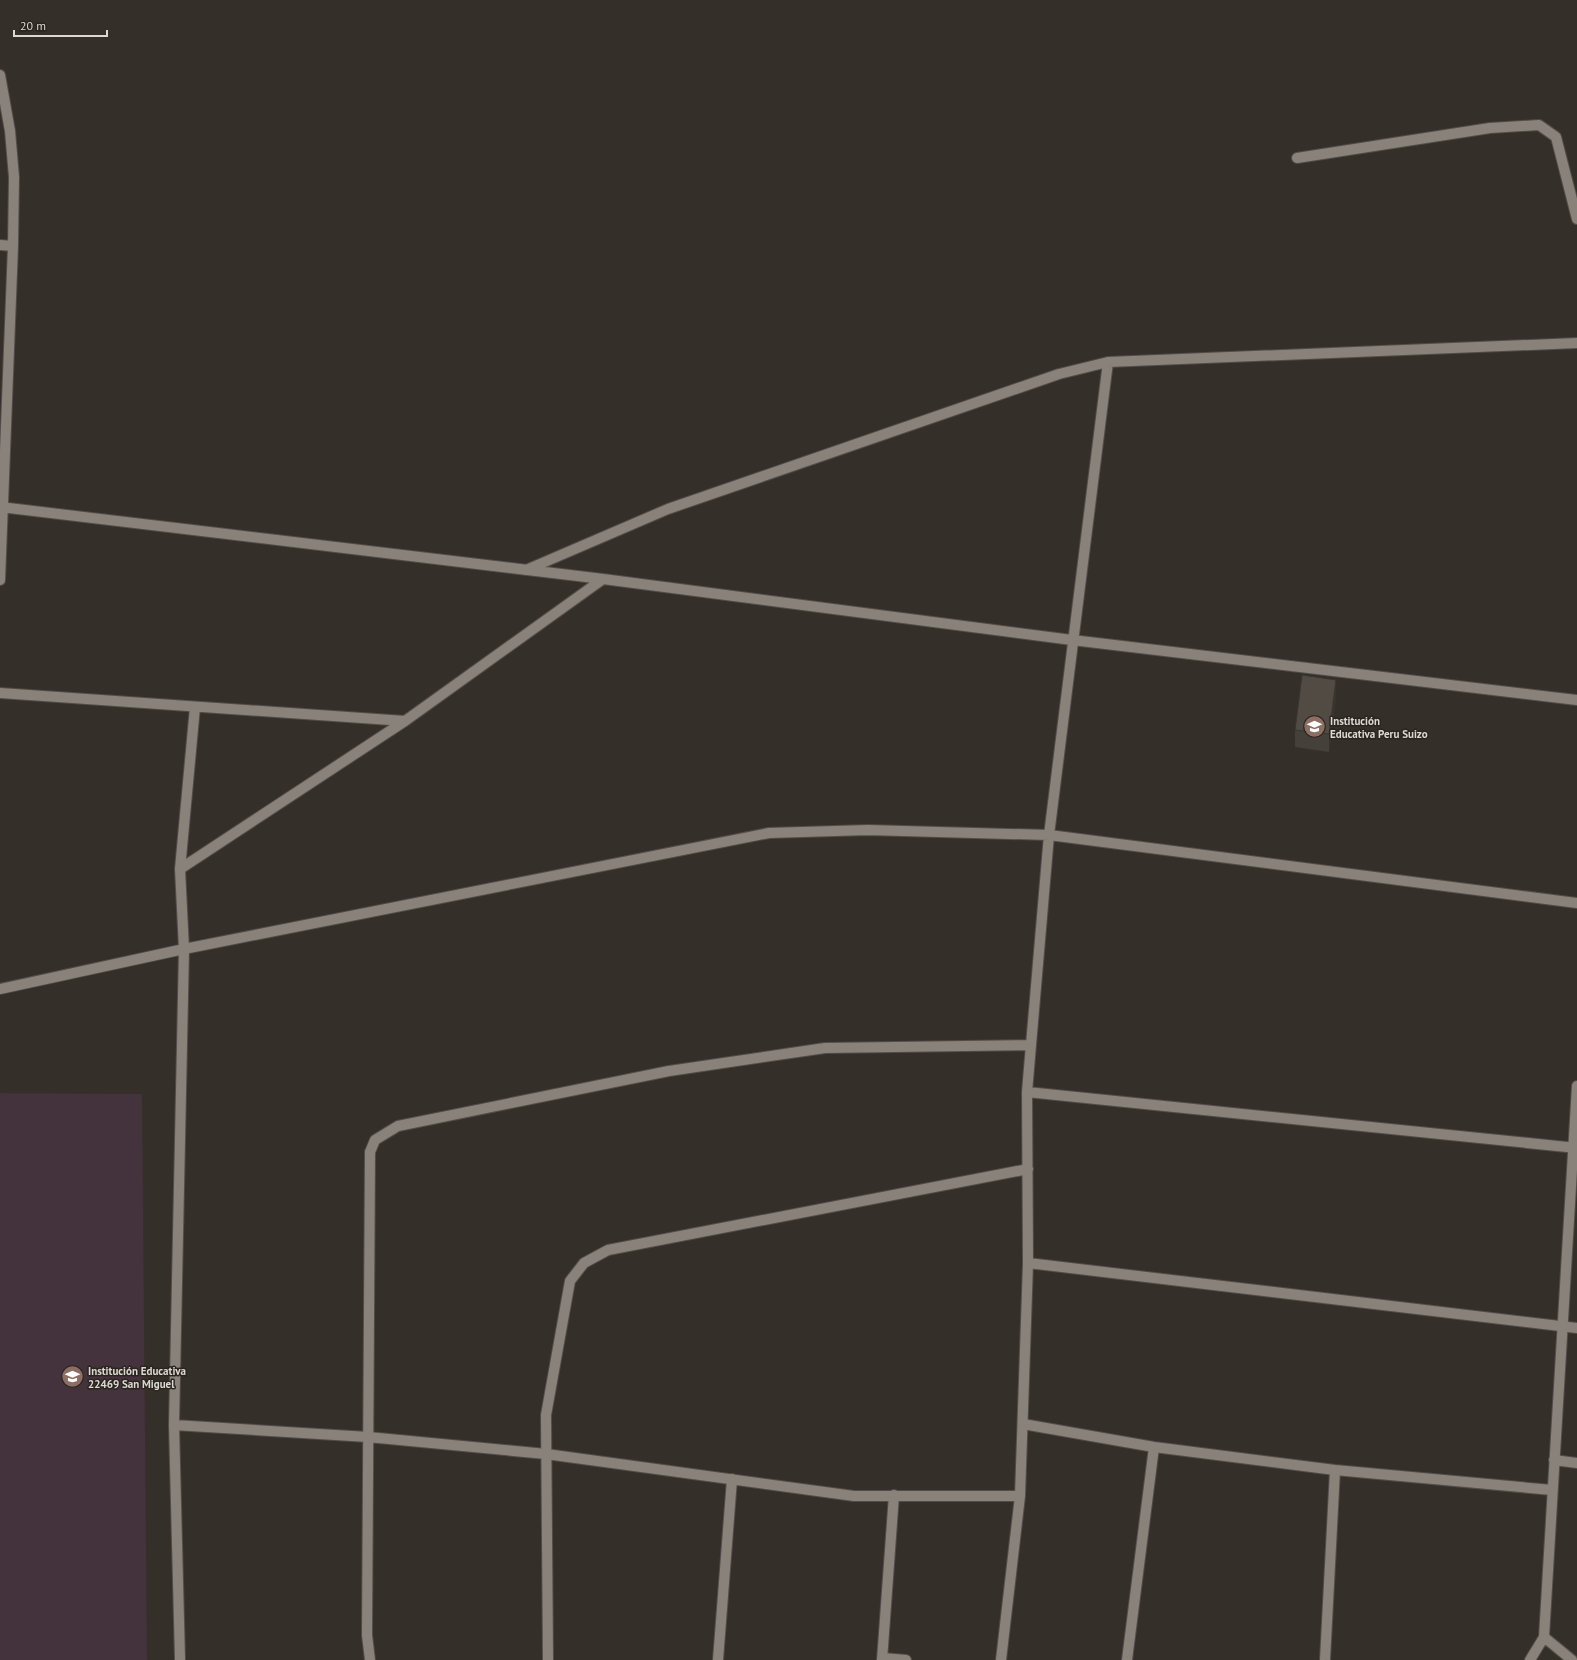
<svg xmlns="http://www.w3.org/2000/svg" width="1577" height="1660" font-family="'PT Sans',sans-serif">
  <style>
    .education { fill: #44323c }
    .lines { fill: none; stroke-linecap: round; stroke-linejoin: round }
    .street-casing { stroke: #524d48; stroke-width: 12 }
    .street { stroke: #89827a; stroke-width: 10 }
    .wall { fill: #46403a }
    .shaded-wall { fill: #393430 }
    .building { fill: #514b44; stroke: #393430 }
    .labels { text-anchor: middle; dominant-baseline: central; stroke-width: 3; stroke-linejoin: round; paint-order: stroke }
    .poi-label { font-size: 11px; font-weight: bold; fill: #dcd8d4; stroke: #2b251f; text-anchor: start }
  </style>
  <rect width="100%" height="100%" fill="#352f29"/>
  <path class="education" d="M0,1093L142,1094L147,1660H0Z"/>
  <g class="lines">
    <defs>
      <path id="street" d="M0,75L10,131L14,177L13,246L0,580
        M1297,158L1490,128L1539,125L1556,137L1577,219
        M0,245L13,246
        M0,507L603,579L1072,640L1577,700
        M526,570L668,509L1059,374L1108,362L1577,343
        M0,693L405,721
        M180,869L405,721L603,579
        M0,989L184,949L769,833L868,830L1049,835L1577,903
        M1027,1092L1577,1148
        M1028,1263L1577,1328
        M1023,1424L1154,1447L1335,1470L1552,1490
        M174,1425L368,1437L546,1454L854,1496H1020
        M1554,1460L1577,1463
        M1544,1637L1572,1660
        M883,1658L906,1660
        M180,1660L174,1425L184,949L180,869L195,707
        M370,1660L367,1635L370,1152L375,1140L398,1126L669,1071L825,1048L1031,1045
        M548,1660L546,1415L570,1281L584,1263L608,1250L1028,1169
        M718,1660L732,1479
        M882,1660L894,1495
        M1001,1660L1020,1496L1028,1263L1027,1092L1031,1045L1049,835L1108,362
        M1127,1660L1154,1447
        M1325,1660L1335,1470
        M1530,1660L1544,1637L1577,1086"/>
    </defs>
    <use href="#street" class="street-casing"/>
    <use href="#street" class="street"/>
  </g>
  <path class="wall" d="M1336,697L1329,752L1295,747V730Z"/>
  <path class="shaded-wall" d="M1336,680V697L1329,752V734Z"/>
  <path class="building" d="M1302,675L1336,680L1329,734L1295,730Z"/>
  <defs>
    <symbol id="school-disc" viewBox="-11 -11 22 22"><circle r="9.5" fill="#8d6e63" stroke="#2b251f"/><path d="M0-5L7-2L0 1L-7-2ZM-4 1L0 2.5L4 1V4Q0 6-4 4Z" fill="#fff"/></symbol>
  </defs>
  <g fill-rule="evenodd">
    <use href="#school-disc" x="1302" y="714" width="25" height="25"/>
    <use href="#school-disc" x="60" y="1364" width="25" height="25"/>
  </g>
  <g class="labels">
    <g class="poi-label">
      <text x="1330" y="721">Institución<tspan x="1330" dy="13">Educativa Peru Suizo</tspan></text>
      <text x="88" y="1371">Institución Educativa<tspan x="88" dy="13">22469 San Miguel</tspan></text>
    </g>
  </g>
  <path d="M14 30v6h93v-6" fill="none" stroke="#dcd8d4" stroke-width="2"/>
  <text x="20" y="30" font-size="12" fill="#dcd8d4" stroke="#2b251f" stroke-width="3" paint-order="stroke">20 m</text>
</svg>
